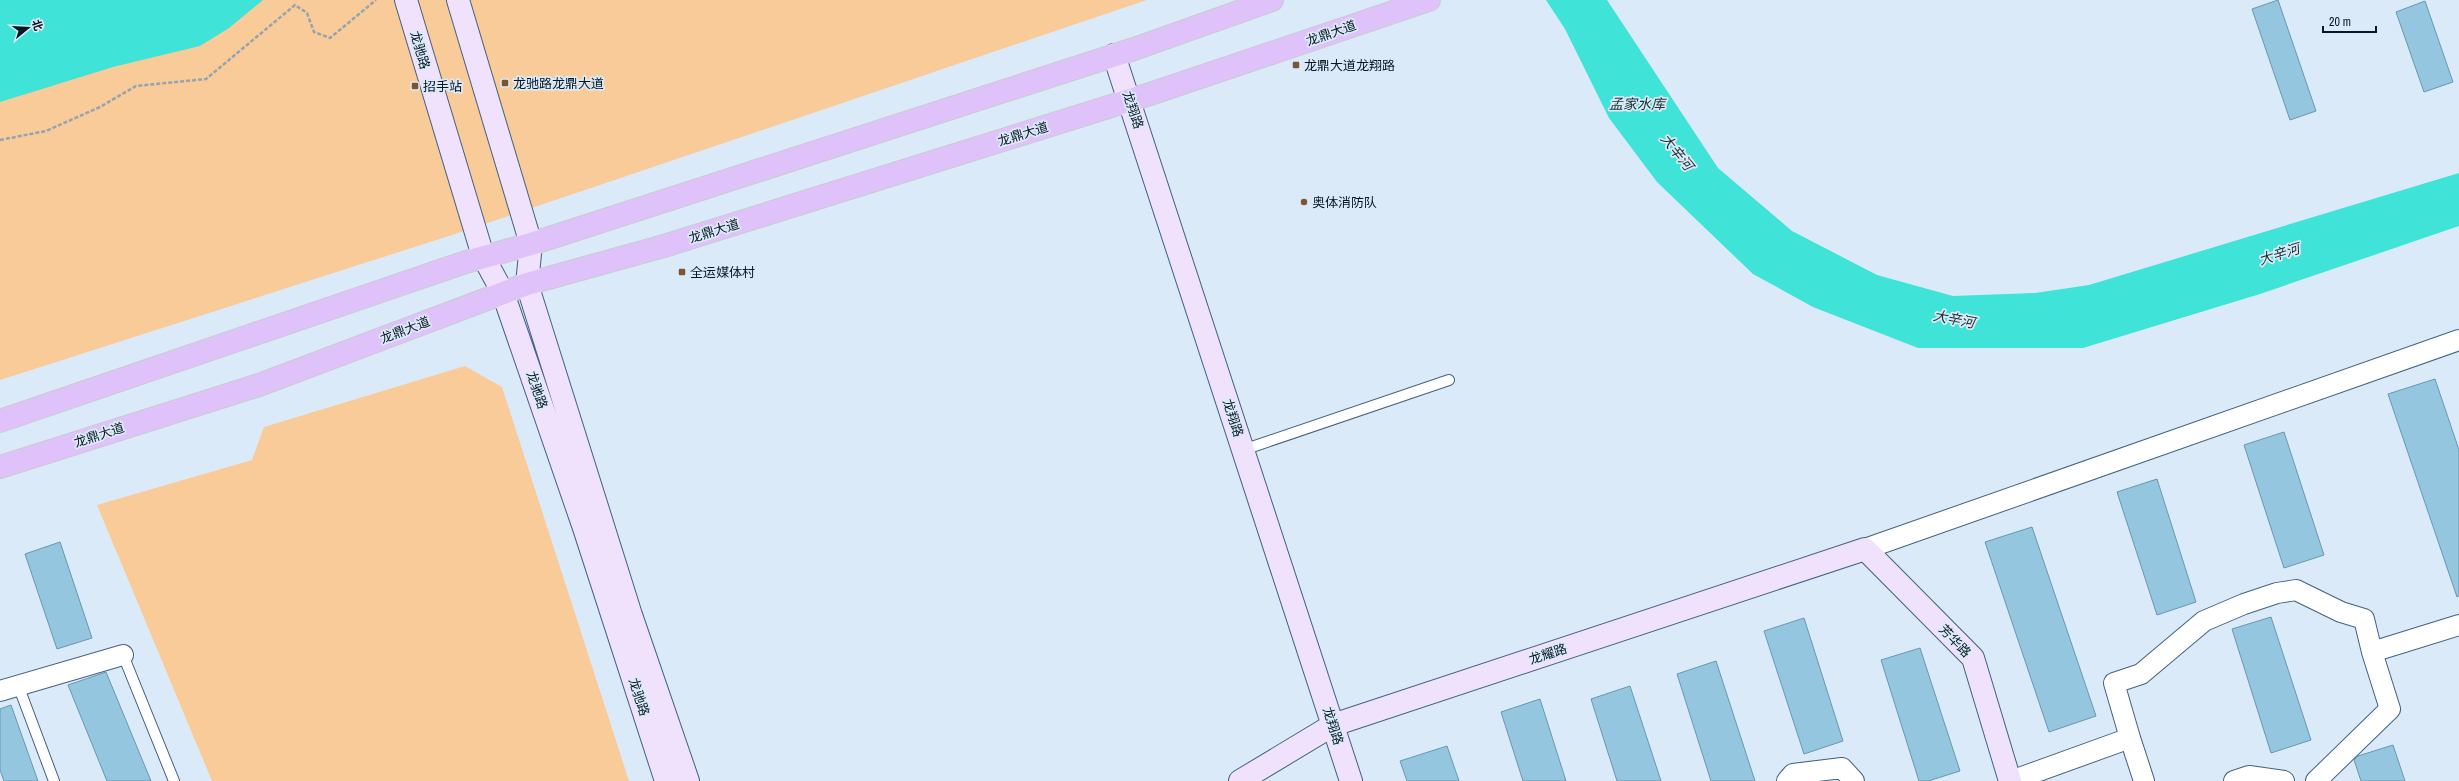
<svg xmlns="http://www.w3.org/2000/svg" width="2459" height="781" font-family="'Archivo Narrow','Noto Sans SC',sans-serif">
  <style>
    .green { fill: #f9cb99 }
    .water { fill: #3fe3d8 }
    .building { fill: #94c7df; stroke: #6698af }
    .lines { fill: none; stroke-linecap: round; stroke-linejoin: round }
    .lane-casing { stroke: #416281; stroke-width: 12 }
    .street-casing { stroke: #416281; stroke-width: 22 }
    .secondary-casing { stroke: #416281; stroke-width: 24 }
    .primary-casing { stroke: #c9cccf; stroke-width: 24 }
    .path { stroke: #95a3b1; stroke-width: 2.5; stroke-dasharray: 4 2; stroke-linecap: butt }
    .lane { stroke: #fff; stroke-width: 10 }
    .street { stroke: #fff; stroke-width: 20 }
    .secondary { stroke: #f0e1fd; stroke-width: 22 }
    .primary { stroke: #e0c2fb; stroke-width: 22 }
    .poi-dot { fill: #7a5730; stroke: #dbeaf8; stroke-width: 1.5 }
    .labels { text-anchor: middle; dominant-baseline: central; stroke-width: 3.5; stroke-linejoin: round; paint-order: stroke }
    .street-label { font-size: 13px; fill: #091723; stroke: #dbeaf8 }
    .poi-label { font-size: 13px; fill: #091723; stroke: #dbeaf8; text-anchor: start }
    .water-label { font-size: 14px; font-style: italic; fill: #193331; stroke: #dbeaf8 }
  </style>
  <rect width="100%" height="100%" fill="#dbeaf8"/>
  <path class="green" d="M0,0H1147L452,235L0,380Z
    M465,366L502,387L629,781H212L97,505L252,460L264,427Z"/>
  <path class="water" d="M0,0H263L229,28L200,46L113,67L0,102Z
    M1546,0H1607L1718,168L1792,231L1877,275L1953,296L2035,293L2089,285L2459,173V226L2260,294L2083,348H1918L1813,307L1753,274L1657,182L1609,118L1565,29Z"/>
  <path class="building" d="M2278,0L2316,111L2290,120L2252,9Z
    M2425,1L2453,82L2424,92L2396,12Z
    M2435,379L2459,450V596L2457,597L2388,394Z
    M2284,432L2324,555L2284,568L2244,445Z
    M2157,479L2196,602L2157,615L2117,492Z
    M2032,527L2096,716L2049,732L1985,542Z
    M60,542L92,638L57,649L25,554Z
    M2271,617L2311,740L2271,753L2232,629Z
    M1804,618L1843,741L1804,754L1764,631Z
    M1920,648L1960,771L1928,781H1919L1881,660Z
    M1716,661L1755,781H1711L1677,674Z
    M106,672L151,781H107L68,685Z
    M1630,686L1661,781H1617L1591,699Z
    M1540,699L1566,781H1523L1501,712Z
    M11,705L38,781H4L0,770V709Z
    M2393,745L2405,781H2361L2354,760L2358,756Z
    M1447,746L1459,781H1407L1400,761Z"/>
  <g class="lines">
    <defs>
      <path id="lane" d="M1243,450L1449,380
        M123,655L174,781
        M18,685L54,781"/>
      <path id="street" d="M1865,549L2459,340
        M0,691L123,655
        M2130,738L2114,683L2141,674L2204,621L2244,604L2277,593L2296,590L2341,612L2364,619L2372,652
        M1787,781L1793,774L1842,768L1854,781
        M2011,781L2130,738L2144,781
        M2234,781L2249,776L2284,781
        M2316,781L2390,709L2372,652L2459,625"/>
      <path id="secondary" d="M406,0L483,256L503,293L584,528L666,781
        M458,0L531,244L527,284L631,615L688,781
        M1114,55L1351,781
        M1240,781L1333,725L1865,549L1973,658L2010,781"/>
      <path id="primary" d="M0,421L466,262L531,244L1134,49L1272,0
        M0,467L259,385L527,284L664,246L1153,93L1429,0"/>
    </defs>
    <use href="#lane" class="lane-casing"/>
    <use href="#street" class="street-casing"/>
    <use href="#secondary" class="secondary-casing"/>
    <use href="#primary" class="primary-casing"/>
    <path class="path" d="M0,140L46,131L100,107L136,86L206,79L295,5L307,13L314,32L330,38L376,0"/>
    <use href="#lane" class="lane"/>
    <use href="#street" class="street"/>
    <use href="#secondary" class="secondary"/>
    <use href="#primary" class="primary"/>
  </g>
  <g class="poi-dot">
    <rect x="1292" y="61" width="8" height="8" rx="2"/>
    <rect x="501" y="79" width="8" height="8" rx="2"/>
    <rect x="411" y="82" width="8" height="8" rx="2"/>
    <circle cx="1304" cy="202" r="4"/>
    <rect x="678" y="268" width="8" height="8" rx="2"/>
  </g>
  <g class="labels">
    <g class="street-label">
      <text transform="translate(1331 33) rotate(-19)">龙鼎大道</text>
      <text transform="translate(420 50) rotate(74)">龙驰路</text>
      <text transform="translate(1133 110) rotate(71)">龙翔路</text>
      <text transform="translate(1023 134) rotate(-17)">龙鼎大道</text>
      <text transform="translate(714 231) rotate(-17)">龙鼎大道</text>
      <text transform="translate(405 330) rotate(-21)">龙鼎大道</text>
      <text transform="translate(537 390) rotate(71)">龙驰路</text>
      <text transform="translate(1233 418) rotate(72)">龙翔路</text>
      <text transform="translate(99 435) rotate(-18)">龙鼎大道</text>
      <text transform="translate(1955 641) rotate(46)">芳华路</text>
      <text transform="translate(1548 654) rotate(-18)">龙耀路</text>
      <text transform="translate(639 697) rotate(72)">龙驰路</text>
      <text transform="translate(1333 726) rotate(72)">龙翔路</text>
    </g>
    <g class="poi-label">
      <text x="1304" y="65">龙鼎大道龙翔路</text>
      <text x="513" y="83">龙驰路龙鼎大道</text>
      <text x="423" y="86">招手站</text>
      <text x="1312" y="202">奥体消防队</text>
      <text x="690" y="272">全运媒体村</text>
    </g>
    <g class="water-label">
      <text x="1637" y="104">孟家水库</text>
      <text transform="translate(1677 152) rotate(51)">大辛河</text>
      <text transform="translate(2279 254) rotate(-17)">大辛河</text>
      <text transform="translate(1954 319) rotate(11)">大辛河</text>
    </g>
  </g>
  <g transform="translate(28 28) rotate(72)" stroke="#dbeaf8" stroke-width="3" paint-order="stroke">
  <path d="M0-3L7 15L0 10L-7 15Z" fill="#091723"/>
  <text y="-6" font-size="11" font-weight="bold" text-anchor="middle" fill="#091723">北</text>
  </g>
  <path d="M2323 26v6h53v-6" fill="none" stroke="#091723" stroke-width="2"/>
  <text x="2329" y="26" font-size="12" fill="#091723" stroke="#dbeaf8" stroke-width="3" paint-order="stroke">20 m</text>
</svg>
